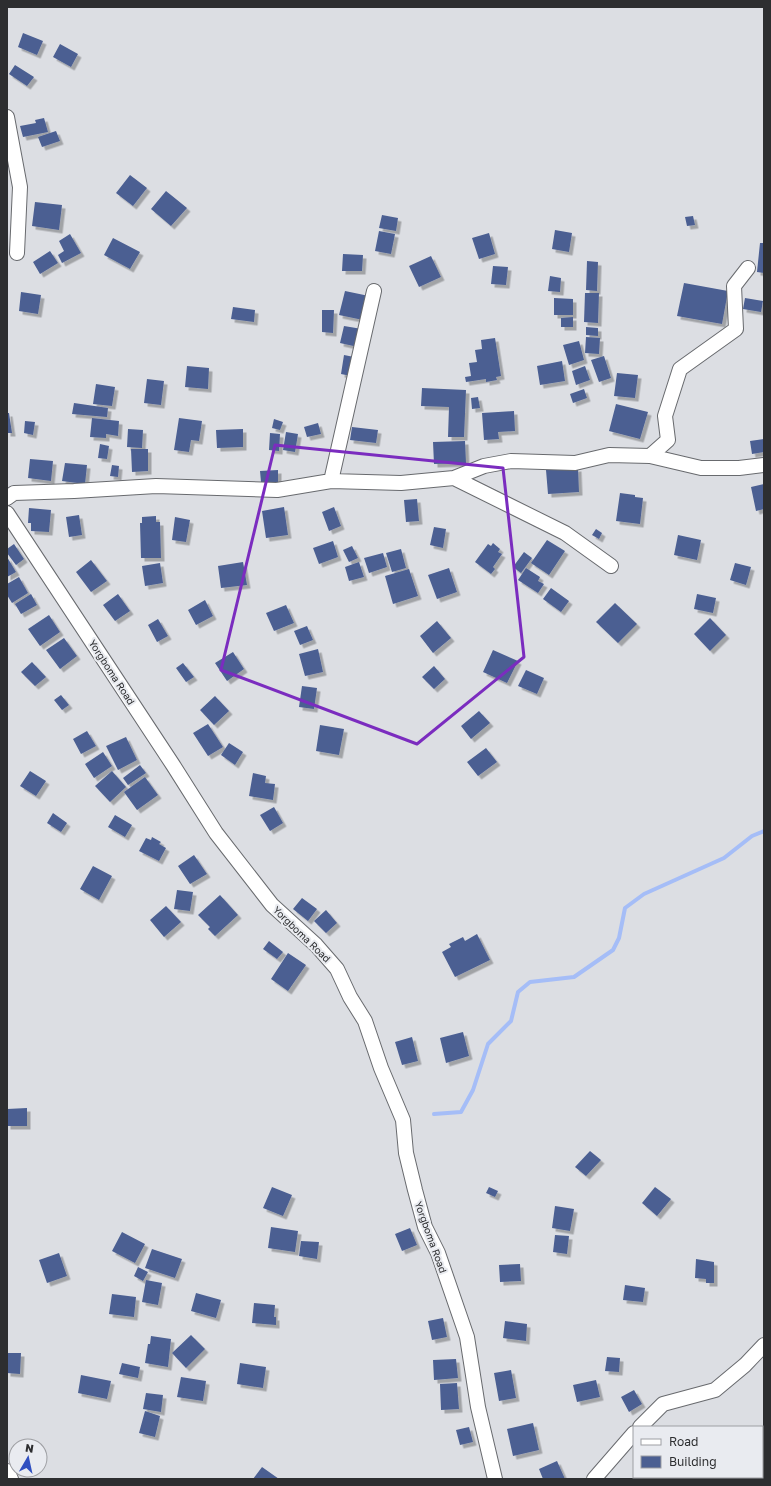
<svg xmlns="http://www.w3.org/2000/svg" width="771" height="1486" font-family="'Golos Text',sans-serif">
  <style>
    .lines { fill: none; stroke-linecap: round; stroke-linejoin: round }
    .stream { stroke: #a5bdf7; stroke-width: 4 }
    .building { fill: #4b5f92; filter: url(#shadow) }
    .minor-casing { stroke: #686a6e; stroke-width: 16 }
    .minor { stroke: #fff; stroke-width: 14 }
    .marked { fill: none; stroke: #7b2cbf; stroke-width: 3; stroke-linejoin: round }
    .labels { text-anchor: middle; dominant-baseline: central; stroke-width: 4; stroke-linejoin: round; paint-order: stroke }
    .street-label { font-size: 10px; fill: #2d2e30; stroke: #e9ebf0 }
  </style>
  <defs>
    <filter id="shadow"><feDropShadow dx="3.5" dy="3.5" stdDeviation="0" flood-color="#0004"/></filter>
  </defs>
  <rect width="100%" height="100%" fill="#dcdee3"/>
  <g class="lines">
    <path class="stream" d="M434,1114L461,1112L473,1090L488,1044L511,1021L518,992L530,982L574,977L613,950L619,938L625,908L644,894L724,858L752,836L764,831"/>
  </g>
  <path class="building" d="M23,33L43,41L37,55L18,47Z
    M60,44L78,54L71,67L53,57Z
    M15,65L34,77L27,86L9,74Z
    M44,118L48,132L23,137L20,126L36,123L35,120Z
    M56,131L60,141L42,147L38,137Z
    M130,175L147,188L133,206L116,193Z
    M166,191L187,208L171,226L151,209Z
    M35,202L62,205L59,230L32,226Z
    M382,215L398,218L396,231L379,228Z
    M693,216L695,225L687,226L685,217Z
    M555,230L572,233L569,252L552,249Z
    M379,231L395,234L391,254L375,251Z
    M489,233L495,254L479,259L472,238Z
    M70,234L81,253L62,263L58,255L64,251L59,241Z
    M113,238L140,252L130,269L104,255Z
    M760,243H764V273L757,272Z
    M50,251L58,263L40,274L33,262Z
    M343,254L363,255L362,271H342Z
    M431,256L441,277L419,287L409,266Z
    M587,261L598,262L597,291L586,290Z
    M493,266L508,267L506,285L491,284Z
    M550,276L561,278L560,292L548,291Z
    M684,283L728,291L722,324L677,316Z
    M345,291L369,296L363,320L339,315Z
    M21,292L41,295L38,314L19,311Z
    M585,293H599L598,323L584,322Z
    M554,298L573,299V315H554Z
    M745,298L763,301L761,312L743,309Z
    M233,307L255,310L254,322L231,319Z
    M322,310H334L333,333L322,332Z
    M573,317V327H561V318Z
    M344,326L362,329L358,347L340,343Z
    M586,327L598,328V336L586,335Z
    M586,337L600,338L599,354L585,353Z
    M495,338L501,376L496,377L497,380L486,382V379L466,382L465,377L471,376L469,363L477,362L475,350L482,349L481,340Z
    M579,341L584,360L569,365L563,345Z
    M344,355L354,357L351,376L341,374Z
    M604,356L611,378L599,382L591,360Z
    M562,361L565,381L540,385L537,366Z
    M187,366L209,368L208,389L185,387Z
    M585,366L590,380L576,385L572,371Z
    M617,373L638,375L635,398L614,396Z
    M147,379L164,381L161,405L144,403Z
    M96,384L115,387L112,406L93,404Z
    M422,388L466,390L464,437H448L449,407L421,406Z
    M584,389L587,398L573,403L570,394Z
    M478,397L480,408L472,409L471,398Z
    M74,403L108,408L107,417L72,414Z
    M616,404L648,412L640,439L609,431Z
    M514,411L515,431L498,432L499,439L484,440L482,413Z
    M7,413H9L12,433H7Z
    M92,418L119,421L118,436L106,434V438L90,437Z
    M179,418L202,421L199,441L191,440L189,452L174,450Z
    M274,419L283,422L280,430L272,428Z
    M25,421L35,422L33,435L24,433Z
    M318,423L321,434L307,437L304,427Z
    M352,427L378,430L376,443L350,440Z
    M128,429L143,430L142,448L127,447Z
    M243,429V447L217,448L216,430Z
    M286,432L298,434L295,452L283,450Z
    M270,433L280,434L279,451L269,450Z
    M764,439V452L752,454L750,441Z
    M465,441L466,463L434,464L433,442Z
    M100,444L109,446L107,459L98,458Z
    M131,449H148V471L132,472Z
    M30,459L53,461L51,481L28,478Z
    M65,463L87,465L85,484L62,481Z
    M112,465L119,466L118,477L110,476Z
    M578,468L579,492L548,494L546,470Z
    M278,470V482H261L260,471Z
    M764,484V509L756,511L751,487Z
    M620,493L635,495V497L643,498L640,524L616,521Z
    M417,499L419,521L406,522L404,500Z
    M284,507L288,535L266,538L262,511Z
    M334,507L341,526L329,531L322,512Z
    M29,508L51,510L49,532L31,531V523H28Z
    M79,515L82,535L69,537L66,517Z
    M156,516V522H160L161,558H141L140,523H142V517Z
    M175,517L190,520L186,542L172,540Z
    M434,527L446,529L443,548L430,545Z
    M596,529L602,533L599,539L592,535Z
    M678,535L701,540L697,560L674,555Z
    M547,540L565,551L549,575L531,563Z
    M333,541L338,557L319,564L313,548Z
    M493,543L500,549L498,552L502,554L493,567L495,569L491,574L475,562L488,544L491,546Z
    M14,544L24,559L16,565L7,553V549Z
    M352,546L358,558L349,562L343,550Z
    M401,549L406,568L392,572L386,553Z
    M524,552L532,558L521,573L513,567Z
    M383,553L387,567L369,573L364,558Z
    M7,557L16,572L7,577Z
    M91,560L107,581L91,592L76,572Z
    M243,562L247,585L221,588L218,566Z
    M359,562L364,577L349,581L345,567Z
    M160,563L163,583L145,586L142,566Z
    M735,563L751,567L746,585L730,580Z
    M449,568L457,592L437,599L428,575Z
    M526,568L540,577L538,581L544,584L538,593L518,580Z
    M409,569L418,596L393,604L385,576Z
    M19,577L28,593L12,603L7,595V584Z
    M551,588L569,601L561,612L543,599Z
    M31,594L37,605L21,614L15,604Z
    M118,594L130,611L115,621L103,605Z
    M697,594L716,598L713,613L694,609Z
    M205,600L213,616L196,625L188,610Z
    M615,603L637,624L618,643L596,622Z
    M286,605L294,623L274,631L266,613Z
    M49,615L60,632L40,646L28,629Z
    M710,618L726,635L710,651L694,634Z
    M158,619L168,636L157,642L148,625Z
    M437,621L451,638L433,653L420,636Z
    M307,626L313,640L300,645L294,631Z
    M64,638L77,656L60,669L46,650Z
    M318,649L323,672L305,676L299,654Z
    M493,650L518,661L507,683L483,672Z
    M233,652L244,669L227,681L215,663Z
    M32,662L46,677L35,686L21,672Z
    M183,663L194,677L186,682L176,668Z
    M434,666L445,679L434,689L422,677Z
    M526,670L544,678L537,694L518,686Z
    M302,686L317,688L314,709L299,707Z
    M61,695L69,705L62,710L54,700Z
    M215,696L229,711L214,725L200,710Z
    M479,711L490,723L471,739L461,726Z
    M208,724L223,747L208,756L193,733Z
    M320,725L344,729L339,755L316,751Z
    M87,731L96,746L81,754L73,739Z
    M126,737L137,760L118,770L106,746Z
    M229,743L243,752L235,765L221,755Z
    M486,748L497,762L478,776L467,762Z
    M103,752L112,766L94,778L85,764Z
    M140,765L146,773L128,785L123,778Z
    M30,771L46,781L36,796L20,786Z
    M112,771L126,787L110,802L95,786Z
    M253,773L266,776L265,783L275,784L273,800L249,796Z
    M145,777L158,795L137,810L124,792Z
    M274,807L283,823L270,831L260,815Z
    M53,813L67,823L61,832L47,823Z
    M115,815L132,825L125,837L108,827Z
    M152,837L161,842L159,844L166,848L159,861L139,851L146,838L151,840Z
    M194,855L207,874L190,884L178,866Z
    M93,866L112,876L99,900L80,889Z
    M177,890L193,892L190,911L174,909Z
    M220,895L238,915L215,936L208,929L210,927L198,915Z
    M302,898L317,909L308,921L293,909Z
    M166,906L181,922L164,937L150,920Z
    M326,910L337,923L326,933L314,921Z
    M477,934L490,960L455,977L442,952L451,947L449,944L463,937L465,941Z
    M269,941L283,952L277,959L263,949Z
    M288,953L306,965L288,991L271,979Z
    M463,1032L469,1056L446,1063L440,1038Z
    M412,1037L418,1061L402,1065L395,1042Z
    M27,1108V1126H7V1109Z
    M590,1151L601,1160L586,1176L575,1167Z
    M272,1187L292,1195L283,1216L263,1208Z
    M489,1187L498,1191L495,1197L486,1193Z
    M655,1187L671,1199L657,1216L642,1203Z
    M555,1206L574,1209L570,1231L552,1228Z
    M271,1227L298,1231L295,1252L268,1248Z
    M410,1228L417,1245L402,1251L395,1234Z
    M122,1232L145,1244L135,1263L112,1251Z
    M555,1235L569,1236L567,1254L553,1252Z
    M301,1241L319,1242L317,1259L299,1256Z
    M152,1249L182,1259L175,1278L145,1268Z
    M59,1253L67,1276L47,1283L39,1260Z
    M696,1259L714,1262V1283H706V1279L695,1278Z
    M520,1264L521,1281L500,1282L499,1265Z
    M138,1267L148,1272L143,1281L134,1276Z
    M146,1280L162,1283L158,1305L142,1302Z
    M625,1285L645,1288L643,1302L623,1300Z
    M196,1293L221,1300L216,1318L191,1311Z
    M112,1294L136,1297L134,1317L109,1314Z
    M254,1303L275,1305L274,1317H276V1325L252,1323Z
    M443,1318L447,1337L432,1340L428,1321Z
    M505,1321L527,1324L526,1341L503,1338Z
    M191,1335L205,1349L186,1368L172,1353Z
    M151,1336L171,1339L168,1367L145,1363L148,1344H150Z
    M7,1353H21L20,1374L7,1373Z
    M607,1357L620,1358L619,1372L605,1371Z
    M456,1359L458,1378L434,1380L433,1360Z
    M122,1363L140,1367L138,1378L119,1374Z
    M240,1363L266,1367L263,1388L237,1384Z
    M511,1370L516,1398L499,1401L494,1373Z
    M81,1375L111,1381L107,1399L78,1393Z
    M181,1377L206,1381L203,1401L177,1397Z
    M596,1380L600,1397L577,1402L573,1385Z
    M457,1383L459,1409L441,1410L440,1384Z
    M634,1390L642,1404L629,1412L621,1397Z
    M146,1393L163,1395L161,1412L143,1409Z
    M145,1411L160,1416L155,1437L139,1433Z
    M533,1423L539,1450L513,1456L507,1429Z
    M469,1427L473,1442L460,1445L456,1430Z
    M557,1461L565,1479H543L539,1469Z
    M262,1467L279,1479H253Z"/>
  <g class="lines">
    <defs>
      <path id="minor" d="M7,117L20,187L17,253
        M650,456L668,440L665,416L680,369L736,329L734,286L748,268
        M454,478L565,533L611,566
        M331,481L374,291
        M7,498L14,493L74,491L156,486L277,490L331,481L401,483L454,478L484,466L511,461L575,463L609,455L650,456L701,468H739L764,465
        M7,513L173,765L216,833L272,905L316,945L337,969L350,997L365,1021L381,1068L403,1120L406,1153L415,1190L425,1227L438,1253L467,1337L478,1407L495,1479
        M640,1427L663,1404L715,1390L745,1365L764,1345
        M7,1471L11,1479
        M594,1479L634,1433"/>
    </defs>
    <use href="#minor" class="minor-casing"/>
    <use href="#minor" class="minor"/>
  </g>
  <path class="marked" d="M275,445L503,468L524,657L417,744L221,670Z"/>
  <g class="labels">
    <g class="street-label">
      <text transform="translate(112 672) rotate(57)">Yorgboma Road</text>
      <text transform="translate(302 934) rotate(44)">Yorgboma Road</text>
      <text transform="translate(431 1237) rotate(70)">Yorgboma Road</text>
    </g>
  </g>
  <rect width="771" height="1486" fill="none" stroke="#2d2e30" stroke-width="16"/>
  <rect x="633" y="1426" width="130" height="52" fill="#e9ebf0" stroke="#9e9fa3"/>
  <rect x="641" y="1439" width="20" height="6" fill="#ffffff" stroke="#9e9fa3"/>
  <text x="669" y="1446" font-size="12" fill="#2d2e30">Road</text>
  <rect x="641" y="1456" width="20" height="12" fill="#4b5f92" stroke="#9e9fa3"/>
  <text x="669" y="1466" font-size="12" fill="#2d2e30">Building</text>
  <g transform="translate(28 1458) rotate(9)"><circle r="19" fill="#e9ebf0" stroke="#9e9fa3"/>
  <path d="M0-3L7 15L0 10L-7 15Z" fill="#304fc0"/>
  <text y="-6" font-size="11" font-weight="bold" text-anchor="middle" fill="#2d2e30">N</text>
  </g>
</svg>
